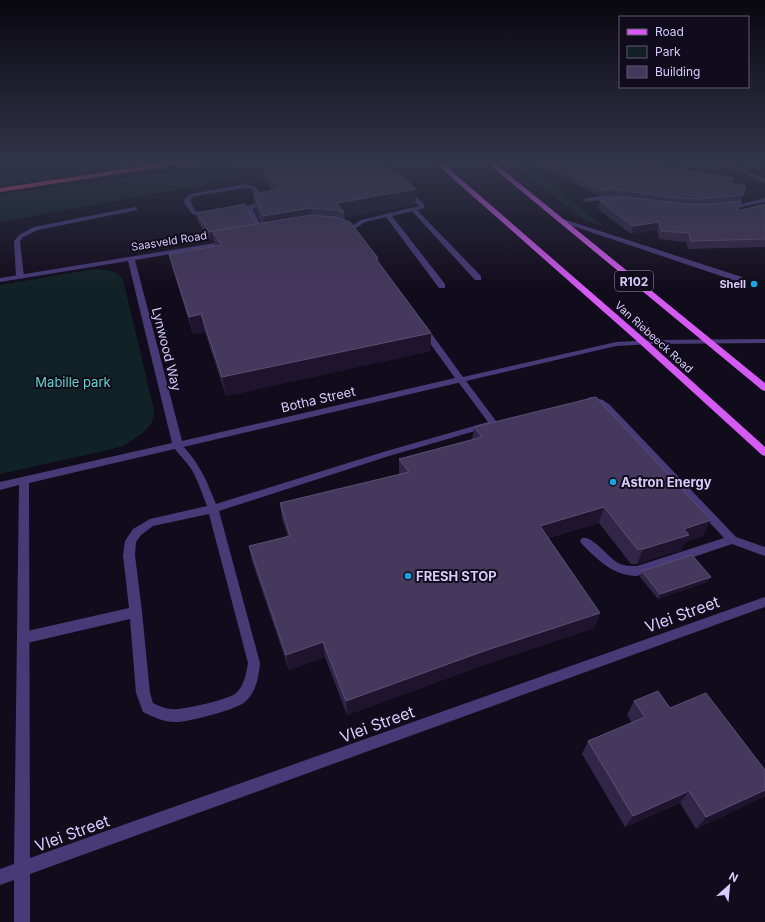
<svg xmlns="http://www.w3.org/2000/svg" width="765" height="922" font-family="Inter,sans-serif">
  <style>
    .green { fill: #102225 }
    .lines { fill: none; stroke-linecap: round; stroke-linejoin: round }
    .lane { fill: #473a77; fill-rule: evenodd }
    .street { fill: #473a77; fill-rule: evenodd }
    .primary { fill: #d559f3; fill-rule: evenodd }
    .highway { fill: #f34e7f; fill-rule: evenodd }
    .wall { fill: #322648 }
    .shaded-wall { fill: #1e142e }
    .building { fill: #44385c; stroke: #5b4f75 }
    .poi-dot { fill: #10a7e2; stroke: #110c1b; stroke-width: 1.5 }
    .labels { text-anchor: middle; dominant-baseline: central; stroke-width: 4; stroke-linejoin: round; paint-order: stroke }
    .far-street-label { font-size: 11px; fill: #d8cafb; stroke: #110c1b }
    .far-poi-label { font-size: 11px; font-weight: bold; fill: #d8cafb; stroke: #110c1b; text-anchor: end }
    .shield { fill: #110c1b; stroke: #9c91b8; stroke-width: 1 }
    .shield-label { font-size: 12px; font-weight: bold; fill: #d8cafb }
    .street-label { font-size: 13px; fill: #d8cafb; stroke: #110c1b }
    .park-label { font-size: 13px; fill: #5dd5cc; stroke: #110c1b }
    .poi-label { font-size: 13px; font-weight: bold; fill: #d8cafb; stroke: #110c1b; text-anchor: start }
    .near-street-label { font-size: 16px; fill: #d8cafb; stroke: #110c1b }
  </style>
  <rect width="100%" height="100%" fill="#110c1b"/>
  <path class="green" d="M0,161H163L0,186Z
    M513,161H531L538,165L532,169L603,226L583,219L538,184Z
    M224,165L243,169L244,173L241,176L233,179L0,222V195Z
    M89,270C101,269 115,269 123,279L153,406L154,415L151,424L143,433L125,445L113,449L0,474V285Z"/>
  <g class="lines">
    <path class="lane" d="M382,161L388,162L372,172H368V170Z
      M245,184L256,187L264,199L262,204L253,209L266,237L265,238L260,237L247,211C229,215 210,219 192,214L184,202L185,198L191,194ZM245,188L252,189L258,199L257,202C241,211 215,216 196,212L190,200L195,196Z
      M403,188H407L424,204V208L417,210L481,276V280H475L412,211L392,216L445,284V288H439L386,217L365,222L347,234H343V232L361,220L419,206L403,190Z
      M135,207L137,208V210L38,230L23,237L20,241L24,277L20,279L16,277L14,241L19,235L34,227Z
      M560,218L742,277L743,279L739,281H736L558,221L557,220Z
      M460,376L463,377L496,421L498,423L496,425H490L489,427L389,456L219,511L260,663C259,677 256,692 245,702C238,709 186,723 175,722C164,722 153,717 143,712L136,693L130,619L23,644L19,642L17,638L19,634L23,632L129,608L123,555L125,541L133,529L150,519L207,506C203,496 199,484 194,474C189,463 179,456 173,446L175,444H181C200,464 206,479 216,504L383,452L488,422L456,379ZM209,514L248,663C246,674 244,687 235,694C228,699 187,709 177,709C169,710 161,707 153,703L150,693L142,612L135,555L136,542L141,535L153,526Z
      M591,397L603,400L610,405L736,537L765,547V556L732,544L637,576C612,575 599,561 582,544L580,541L582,538C592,535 608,557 618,563C624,566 630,566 637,566L724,538L604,409L597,404L588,402L586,400L588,398Z"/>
    <path class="street" d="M716,161H725L765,179V183Z
      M609,195L632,200L629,202L609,199L586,202L583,200L586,198Z
      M765,198V202L728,210L725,208Z
      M227,241L229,242V244L135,260L182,441L455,378L419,328L423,326H426L463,377L616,342L653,340L765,339V343L653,344L616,346L29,483L30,858L765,597V607L30,874V922H14V880L0,885V869L14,864L19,485L0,490V482L172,443L128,261L0,282V278Z"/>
    <path class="primary" d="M433,161H440L645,339L765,447V456L762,455L639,343Z
      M485,161H492L765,383V391L762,390Z"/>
    <path class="highway" d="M180,161H199L0,192V188Z"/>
  </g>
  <path class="wall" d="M532,161H650L642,163L732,184L746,186L738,211L765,204V247L688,249L686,242L659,239L657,230L631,234L598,209L600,201L615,199V196H599Z
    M261,162L416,189L415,205L344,217L345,221L378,258V262L431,333L430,351L226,396L205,332L193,334L173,270L169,254L215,246L214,241H211L198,222L196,213L255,224L261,223L255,210L253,194L272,191L263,177Z
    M474,427L703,536L685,542L681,550L637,564H631L599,523L548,538L600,613L594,628L481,666L347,715L325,657L289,670L252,561L249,546L288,537L282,519L280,503L399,475V459L472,440Z
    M642,571L711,577L708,582L658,599L640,577Z
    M634,701L670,708L765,770V796L696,829L680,803L625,827L582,754L588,741L632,723L627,715Z"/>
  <path class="shaded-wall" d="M628,161H650L627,167Z
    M416,189L415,205L344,217V213L337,203Z
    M311,208L312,225L265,232L263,216Z
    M659,222L657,230L631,234L633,226Z
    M209,232H212L214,241H211Z
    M201,314L205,332L193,334L189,317Z
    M431,333L430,351L226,396L222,377Z
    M604,507L599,523L536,541L540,526Z
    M711,520L703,536L685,542L681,550L637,564L643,549L684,529Z
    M711,577L708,582L658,599L660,594Z
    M600,613L594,628L481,666L347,715L346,701L484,651Z
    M323,642L325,657L289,670L286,655Z
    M765,790V796L764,797L696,829L706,817Z
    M689,791L680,803L625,827L633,816Z"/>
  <path class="building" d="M263,161H364L385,166L394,169L416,189L337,203L344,213L335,210L311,208L263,216L253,194L280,189L261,162Z
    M544,161H629L734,178L732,184L746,186L743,195L699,199L676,198L611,189L600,190Z
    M615,196L688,204H711L741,201L738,211L765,204V239L691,241L689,233L661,231L659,222L633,226L600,201L620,198Z
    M245,204L255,224L209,232L196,213Z
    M311,215L334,217L350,222L378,258L376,259L431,333L222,377L201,314L189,317L169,254L222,245L212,231Z
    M596,397L711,520L684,529L689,535L643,549H637L604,507L540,526L600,613L484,651L346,701L323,642L286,655L249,546L290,536L280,503L409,472L399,459L482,437L474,427Z
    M692,555L711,577L660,594L642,571Z
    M658,691L670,708L706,693L765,770V790L706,817L689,791L633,816L588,741L645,717L634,701Z"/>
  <linearGradient id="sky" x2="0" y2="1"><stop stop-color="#09070f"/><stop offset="0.56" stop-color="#32344a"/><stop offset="1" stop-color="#32344a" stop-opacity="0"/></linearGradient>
  <rect width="765" height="290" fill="url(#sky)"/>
  <g class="poi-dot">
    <circle cx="754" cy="284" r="4"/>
    <circle cx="613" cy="482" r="4"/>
    <circle cx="408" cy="576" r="4"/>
  </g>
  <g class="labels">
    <g class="far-street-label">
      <text transform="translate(169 241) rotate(-9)">Saasveld Road</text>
      <text transform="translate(654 337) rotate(42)">Van Riebeeck Road</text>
    </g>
    <g class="far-poi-label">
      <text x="746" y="284">Shell</text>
    </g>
    <rect class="shield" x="615" y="271" width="38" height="20" rx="3"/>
    <g class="shield-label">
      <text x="634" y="281">R102</text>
    </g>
    <g class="street-label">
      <text transform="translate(167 349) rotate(76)">Lynwood Way</text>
      <text transform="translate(318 399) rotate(-13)">Botha Street</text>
    </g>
    <g class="park-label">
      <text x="73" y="382">Mabille park</text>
    </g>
    <g class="poi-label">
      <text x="621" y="482">Astron Energy</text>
      <text x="416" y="576">FRESH STOP</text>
    </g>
    <g class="near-street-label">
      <text transform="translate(682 614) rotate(-20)">Vlei Street</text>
      <text transform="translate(377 724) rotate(-20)">Vlei Street</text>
      <text transform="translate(72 833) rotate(-20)">Vlei Street</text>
    </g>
  </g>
  <rect x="619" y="16" width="130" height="72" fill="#110c1b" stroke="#615875"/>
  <rect x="627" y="29" width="20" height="6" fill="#d559f3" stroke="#615875"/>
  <text x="655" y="36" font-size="12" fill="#d8cafb">Road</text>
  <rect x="627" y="46" width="20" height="12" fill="#102225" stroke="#615875"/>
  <text x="655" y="56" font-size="12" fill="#d8cafb">Park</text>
  <rect x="627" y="66" width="20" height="12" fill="#44385c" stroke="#615875"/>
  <text x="655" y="76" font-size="12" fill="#d8cafb">Building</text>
  <g transform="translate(729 886) rotate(27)" stroke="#110c1b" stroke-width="3" paint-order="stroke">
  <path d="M0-3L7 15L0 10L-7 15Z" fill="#d8cafb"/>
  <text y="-6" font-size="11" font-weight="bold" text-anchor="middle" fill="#d8cafb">N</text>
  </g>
</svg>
